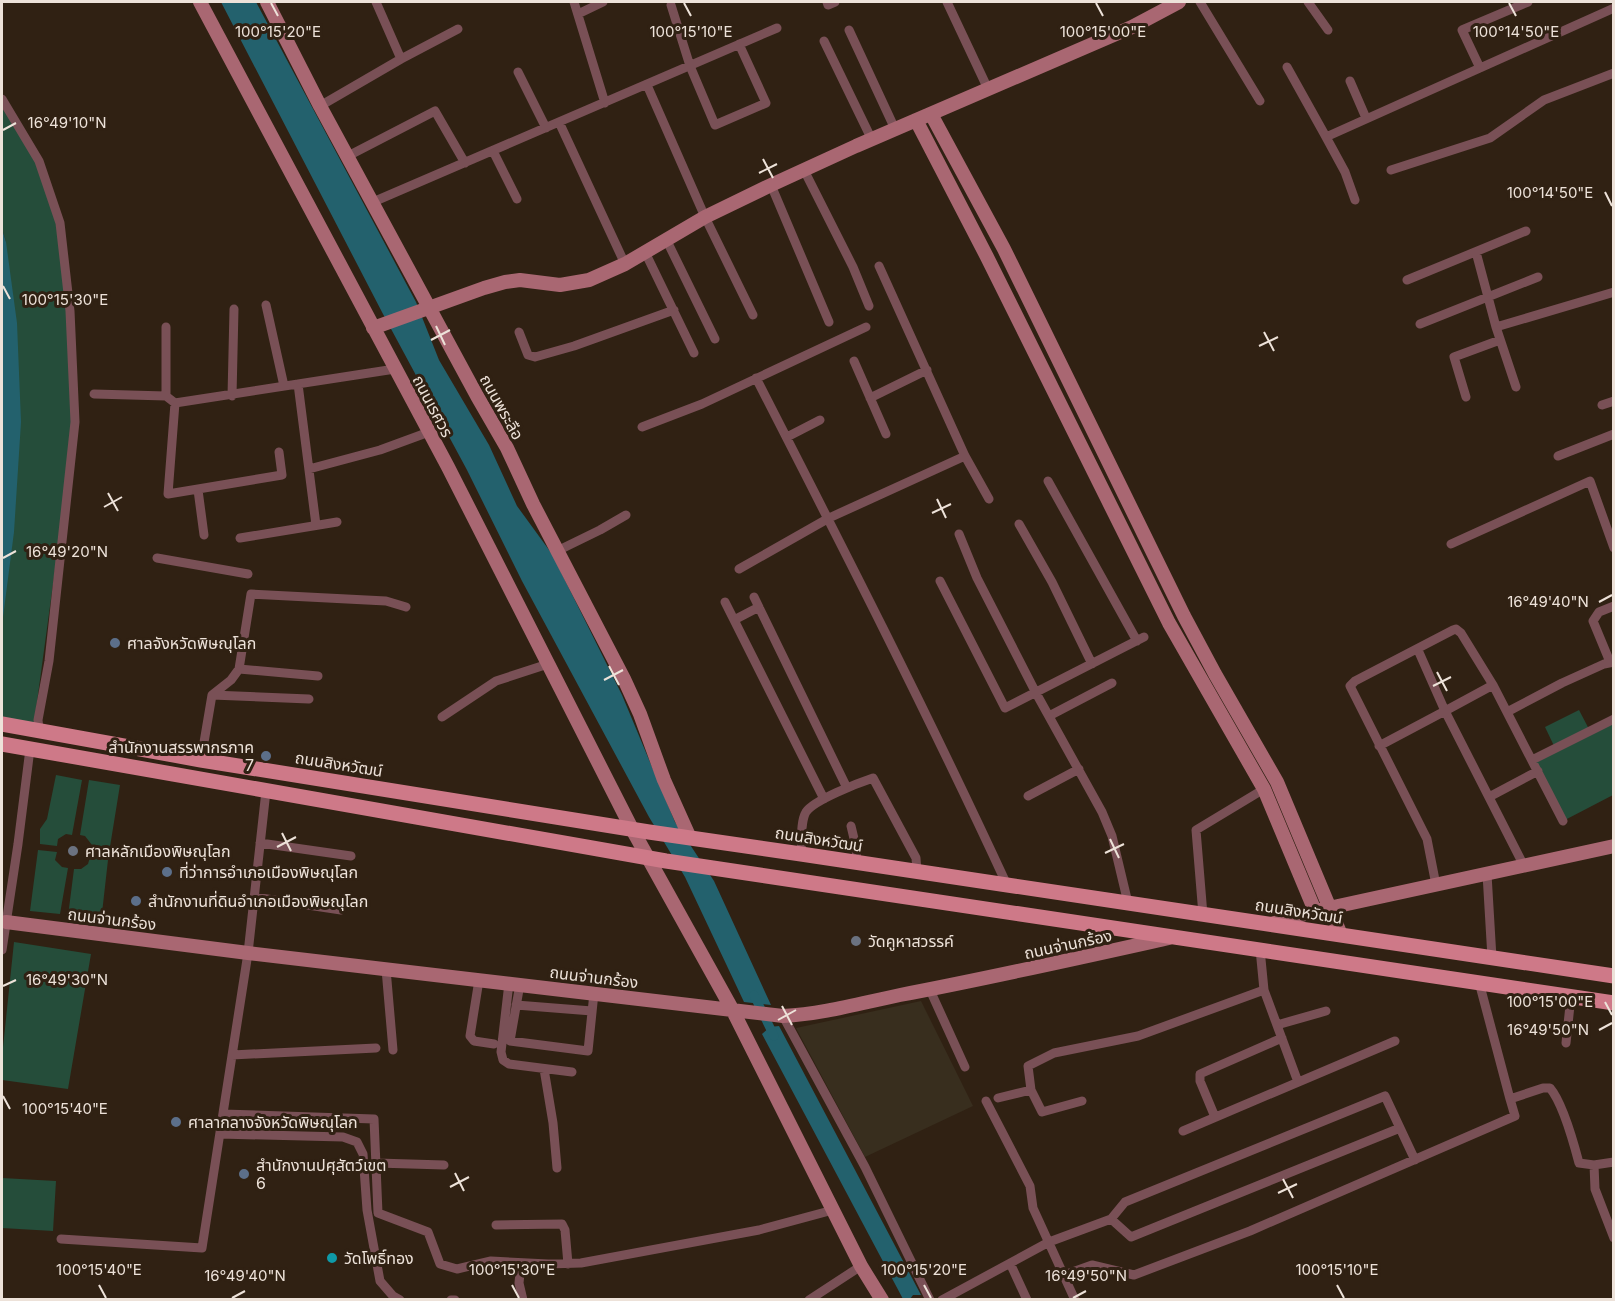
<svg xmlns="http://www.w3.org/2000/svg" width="1615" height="1301" font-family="Inter,'Noto Sans Thai',sans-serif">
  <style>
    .education { fill: #382e1e }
    .green { fill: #254d3a }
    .water { fill: #23616d }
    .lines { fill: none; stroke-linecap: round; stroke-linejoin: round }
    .canal { stroke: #23616d; stroke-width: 9 }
    .street { stroke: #795056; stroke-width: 9 }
    .secondary { stroke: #a96772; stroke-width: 14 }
    .primary { stroke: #ce7988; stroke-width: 15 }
    .ticks { fill: none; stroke: #ede2d9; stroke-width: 2 }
    .service-dot { fill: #5c6f8a; stroke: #302113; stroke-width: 2 }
    .worship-dot { fill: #6b7280; stroke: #302113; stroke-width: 2 }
    .culture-dot { fill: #0f9aa8; stroke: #302113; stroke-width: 2 }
    .labels { text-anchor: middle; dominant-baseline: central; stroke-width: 6; stroke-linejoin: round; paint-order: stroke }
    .street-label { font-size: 16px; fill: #ede2d9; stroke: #302113 }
    .poi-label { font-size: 16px; fill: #ede2d9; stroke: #302113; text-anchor: start }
    .ticks-label { font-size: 15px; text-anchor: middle; fill: #ede2d9; stroke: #302113; stroke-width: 6; stroke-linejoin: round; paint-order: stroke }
  </style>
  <rect width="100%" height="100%" fill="#302113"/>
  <path class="education" d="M921,1001L973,1106L865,1157L796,1028Z"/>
  <path class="green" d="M2,99L39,161L61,229L75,422L34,724L2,718L6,242L2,229Z
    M1579,710L1590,731L1613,719V795L1563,821L1532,760L1555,748L1545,727Z
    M56,775L82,780L72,835L66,834L58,839L57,846L40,844V829L47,819Z
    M89,780L120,785L109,853L91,852L92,845L85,836L80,835Z
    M38,850L57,852L55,860L62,867L68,868L60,914L30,911Z
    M90,857L108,860L101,922L68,916L74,869H81L88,864Z
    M14,942L91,954L68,1089L2,1080V1057Z
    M2,1178L56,1181L53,1231L2,1228Z"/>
  <path class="water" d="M221,2H256L416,302L439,360L489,445L517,506L552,554L622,695L675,822L714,881L771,1005L744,1002L685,877L649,817L522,581L467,470L383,314Z
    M2,229L6,242L17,323L21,422L14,532L2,625Z
    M779,1026L921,1295H913L910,1299H903L762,1034L770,1027Z"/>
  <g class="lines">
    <path class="canal" d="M754,995L774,1036"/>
    <path class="street" d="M376,2L401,59
      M574,2L605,103
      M827,2L828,5L835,2
      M947,2L988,89
      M1200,2L1260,101
      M1308,2L1328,30
      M671,5L690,66L715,125L766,103L739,44
      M578,14L603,2
      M849,30L895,129
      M824,41L872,140
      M1287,67L1326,137L1614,8
      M1480,68L1462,30L1528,2
      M518,72L546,128
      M1350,81L1366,118
      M647,85L705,217L753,315
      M2,99L39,161L60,223L70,311L75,422L49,661L38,720L39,729
      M320,106L401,59L458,29
      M559,122L625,264
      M1326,137L1345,172L1355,200
      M493,151L517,199
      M348,156L435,111L465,163
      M804,170L853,267L869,306
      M1391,170L1490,138L1544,100L1614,73
      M771,185L829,322
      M373,202L777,28
      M666,239L715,339
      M645,252L694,353
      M1476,252L1496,327L1516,387
      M879,266L965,456L989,499
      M1407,280L1526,231
      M266,305L284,386
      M1420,324L1538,277
      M166,327V396
      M1496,327L1614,292
      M519,332L528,355L535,357L574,346L674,310
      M854,361L886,434
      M756,378C842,546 928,714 1007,885
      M298,384L316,525
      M94,394L166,396L175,403L395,369
      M232,396L234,309
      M1466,397L1454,357L1500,340
      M870,398L927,370
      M175,403L168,494L282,475L279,452
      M1602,405L1614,401
      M642,427L702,404L866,327
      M787,437L820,420
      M1558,456L1614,434
      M309,469L380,450L429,432
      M1048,481L1137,641
      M198,490L204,535
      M1019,524L1052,582L1092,664
      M959,534L977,578L1036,693L1102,812L1112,836L1128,903
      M240,538L337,522
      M1451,544L1590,481L1614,548
      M557,551L600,530L626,515
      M157,558L248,574
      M739,569L829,518L965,456
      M940,581L1005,708L1144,637
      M754,597L847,788
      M725,602L824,799
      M734,620L759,607
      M1418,650L1445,711L1493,685
      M1610,662L1593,621L1599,612L1614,606
      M239,669L318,676
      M212,695L309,699
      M1507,712L1562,683L1604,664L1614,662
      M1049,716L1112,683
      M442,717L496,681L548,664
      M1379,746L1445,711L1524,866
      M201,760L212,695L231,680L239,669L251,594L386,601L406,607
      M1532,760L1614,719
      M1028,796L1079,769
      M1489,797L1538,771
      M851,826L856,847L857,863
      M260,843L351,856
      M801,854C802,842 800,822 806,812C814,800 858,783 873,778L916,858L917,872
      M1487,874L1492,958
      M1436,885L1427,839L1350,686L1355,681L1453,630L1456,629L1461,633L1493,685L1563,821
      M254,897L341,910
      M1203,915L1196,830L1264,789
      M1260,949L1264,990L1298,1082
      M2,950L18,844L30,749
      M386,969L393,1050
      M479,980L470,1036L474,1041L494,1044
      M1479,982L1510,1099L1543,1088H1550C1562,1102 1574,1144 1579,1163L1594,1165L1614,1162
      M509,983L501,1052L503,1060L509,1064L572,1072
      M520,984L510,1041L588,1051L594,993
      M930,990L965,1067
      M516,1005L592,1011
      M783,1016L865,1167L930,1300
      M1277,1025L1326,1011
      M1566,1043L1571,996
      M232,1055L376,1048
      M544,1069L553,1123L557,1168
      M1031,1090L1042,1112L1082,1101
      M998,1098L1031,1090L1028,1066L1054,1053L1138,1036L1264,990
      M986,1101L1030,1186L1033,1208L1075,1300
      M223,1114L374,1119L378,1213L428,1232L440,1264L457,1269L491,1261L548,1264L581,1263L759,1230L833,1210
      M1215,1117L1200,1081V1074L1282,1038
      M1183,1131L1395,1041
      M220,1134L343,1137L357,1142L363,1154L367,1210L380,1281L393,1296L400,1300
      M377,1163L444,1165
      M1594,1165L1595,1189L1614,1238
      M1111,1219L1125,1202L1385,1096L1415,1160
      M496,1225L562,1224L565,1230L568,1264
      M61,1239L202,1248L248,953L266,791
      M521,1263L519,1283L523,1300
      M1010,1263L1027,1300
      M1064,1275L1092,1265L1134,1275L1250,1231L1515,1116L1510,1099
      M451,1300H455
      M809,1300L861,1266
      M942,1300L1049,1242L1111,1219L1131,1237L1400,1128"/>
    <path class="secondary" d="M200,2L448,467L632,829L732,1009L861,1266L882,1300
      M267,2L320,106L477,396L507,448L533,504L624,679L640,714L664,780L690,838
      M931,114L1004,249L1184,616L1215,674L1277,782L1341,935
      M916,120L987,257L1169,623L1264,789L1315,911
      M373,328L484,288L505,282L520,280L560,285L589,280L625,264L705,217L771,185L856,146L1132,27L1179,2
      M6,922L248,953L783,1016C823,1014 861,1003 900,995C990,978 1079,958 1169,938
      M1271,924L1315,911L1614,846"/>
    <path class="primary" d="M2,724L201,760L649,832L801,854L1614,976
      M2,744L666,861L1614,1003"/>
  </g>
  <path class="ticks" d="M271,3L278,16M684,3L691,16M1096,3L1103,16M1509,3L1516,16M3,130L16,123M763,159L773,178M759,173L777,164M1605,192L1612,206M3,286L10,299M436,326L445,345M1264,332L1274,351M431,340L450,330M1259,346L1278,337M108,493L118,511M937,499L946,518M104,507L122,497M932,513L951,504M3,558L16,551M1599,602L1612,595M609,666L619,685M1437,672L1447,691M604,680L623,670M1433,686L1451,677M282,833L291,851M1110,839L1119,858M277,847L296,837M1105,853L1124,844M3,986L16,980M1605,1002L1612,1015M782,1006L792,1025M778,1020L796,1010M1599,1030L1612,1023M3,1096L10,1109M455,1173L464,1191M1283,1179L1293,1198M450,1187L469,1177M1278,1193L1297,1184M99,1285L106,1298M512,1285L519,1298M924,1285L931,1298M1337,1285L1344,1298M232,1298L245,1291M1073,1298L1086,1291"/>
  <g class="service-dot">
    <circle cx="115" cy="643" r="6"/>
    <circle cx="266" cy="756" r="6"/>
    <circle cx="167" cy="872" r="6"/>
    <circle cx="136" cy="901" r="6"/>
    <circle cx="176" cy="1122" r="6"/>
    <circle cx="244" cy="1174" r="6"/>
  </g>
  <g class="worship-dot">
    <circle cx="73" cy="851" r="6"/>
    <circle cx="856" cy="941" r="6"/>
  </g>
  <circle class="culture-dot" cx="332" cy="1258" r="6"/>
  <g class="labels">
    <g class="street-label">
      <text transform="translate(433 406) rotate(62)">ถนนเรศวร</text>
      <text transform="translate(502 407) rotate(61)">ถนนพระลือ</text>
      <text transform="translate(339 764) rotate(9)">ถนนสิงหวัฒน์</text>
      <text transform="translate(819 839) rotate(9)">ถนนสิงหวัฒน์</text>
      <text transform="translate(1299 911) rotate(9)">ถนนสิงหวัฒน์</text>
      <text transform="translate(112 919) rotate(7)">ถนนจ่านกร้อง</text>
      <text transform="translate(1068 944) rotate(-12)">ถนนจ่านกร้อง</text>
      <text transform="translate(594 977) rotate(7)">ถนนจ่านกร้อง</text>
    </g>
    <g class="poi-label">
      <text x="127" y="643">ศาลจังหวัดพิษณุโลก</text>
      <text x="254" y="747" text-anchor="end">สำนักงานสรรพากรภาค<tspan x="254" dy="18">7</tspan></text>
      <text x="85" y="851">ศาลหลักเมืองพิษณุโลก</text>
      <text x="179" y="872">ที่ว่าการอำเภอเมืองพิษณุโลก</text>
      <text x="148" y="901">สำนักงานที่ดินอำเภอเมืองพิษณุโลก</text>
      <text x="868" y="941">วัดคูหาสวรรค์</text>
      <text x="188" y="1122">ศาลากลางจังหวัดพิษณุโลก</text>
      <text x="256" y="1165">สำนักงานปศุสัตว์เขต<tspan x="256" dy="18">6</tspan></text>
      <text x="344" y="1258">วัดโพธิ์ทอง</text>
    </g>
  </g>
  <g class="ticks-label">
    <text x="278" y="37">100°15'20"E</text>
    <text x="691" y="37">100°15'10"E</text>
    <text x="1103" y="37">100°15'00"E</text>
    <text x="1516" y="37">100°14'50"E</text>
    <text x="67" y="128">16°49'10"N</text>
    <text x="1550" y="198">100°14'50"E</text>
    <text x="65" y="305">100°15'30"E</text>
    <text x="67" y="557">16°49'20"N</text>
    <text x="1548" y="607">16°49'40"N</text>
    <text x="67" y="985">16°49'30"N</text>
    <text x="1550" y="1007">100°15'00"E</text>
    <text x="1548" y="1035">16°49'50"N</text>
    <text x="65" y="1114">100°15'40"E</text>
    <text x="99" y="1275">100°15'40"E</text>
    <text x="512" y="1275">100°15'30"E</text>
    <text x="924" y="1275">100°15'20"E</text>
    <text x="1337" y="1275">100°15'10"E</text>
    <text x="245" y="1281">16°49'40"N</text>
    <text x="1086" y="1281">16°49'50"N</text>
  </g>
  <rect width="1615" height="1301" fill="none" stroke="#ede2d9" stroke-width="6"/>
</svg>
